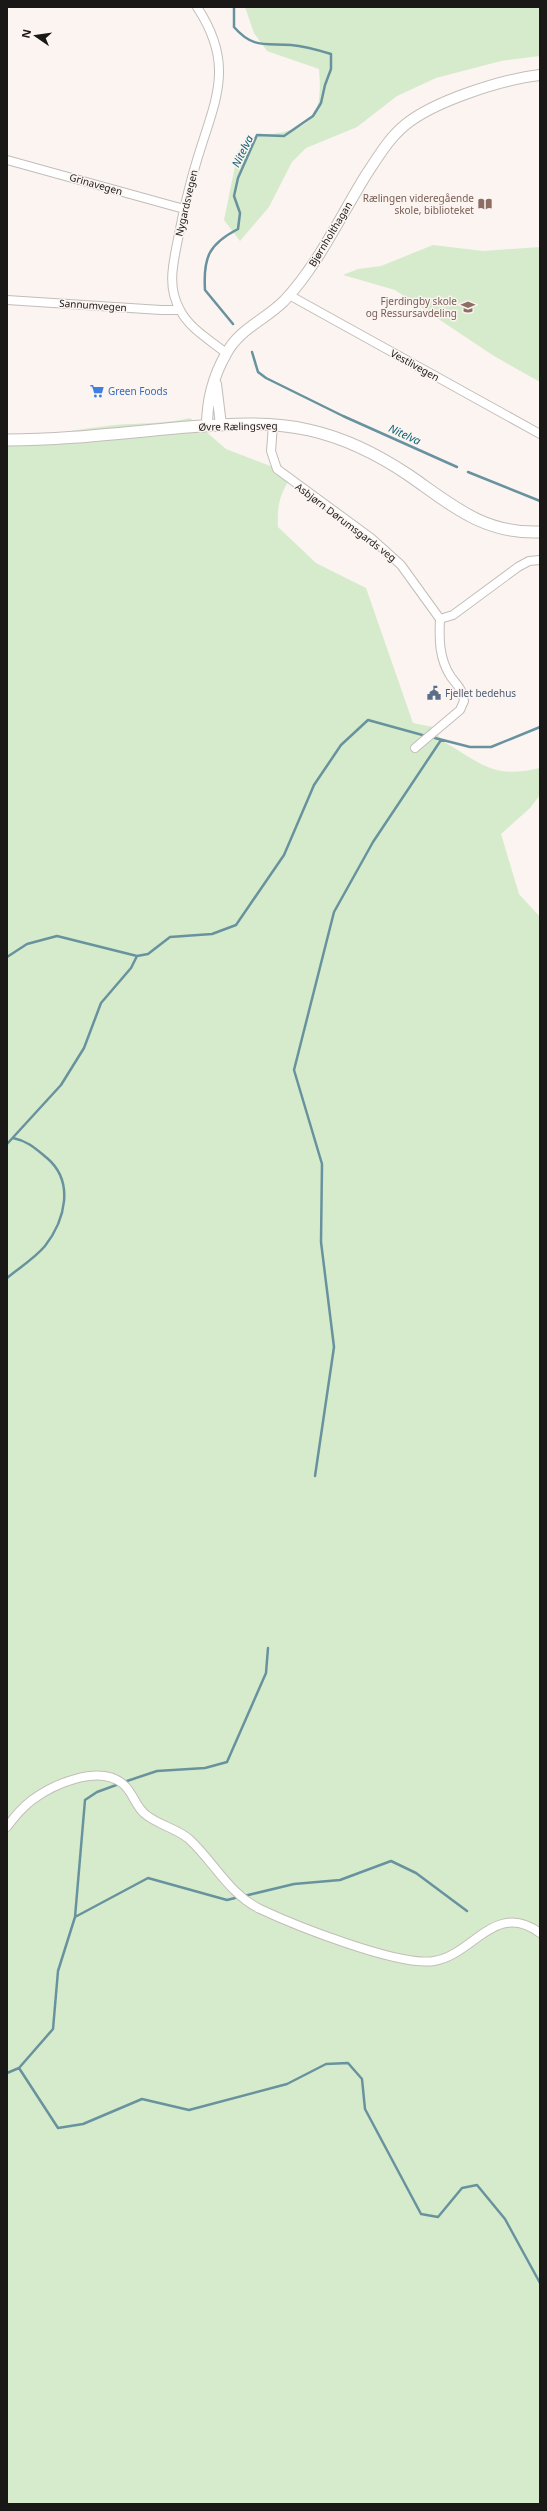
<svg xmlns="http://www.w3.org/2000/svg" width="547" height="2511" font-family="'Noto Sans',sans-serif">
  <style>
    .green { fill: #d6ebcc }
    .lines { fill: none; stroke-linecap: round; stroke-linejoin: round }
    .stream { stroke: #68939e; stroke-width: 2.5 }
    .minor-casing { stroke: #c3bdb9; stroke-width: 10 }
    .tertiary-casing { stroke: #c3bdb9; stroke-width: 12 }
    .secondary-casing { stroke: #c3bdb9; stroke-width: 13 }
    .minor { stroke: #fff; stroke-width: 8 }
    .tertiary { stroke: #fff; stroke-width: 10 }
    .secondary { stroke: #fff; stroke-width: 11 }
    .labels { text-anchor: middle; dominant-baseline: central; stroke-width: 3; stroke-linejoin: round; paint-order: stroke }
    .street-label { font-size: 10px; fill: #1a1817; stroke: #fbf4f1 }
    .education-label { font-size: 10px; fill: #785e54; stroke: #fbf4f1; text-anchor: end }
    .shop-label { font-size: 10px; fill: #366cbe; stroke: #fbf4f1; text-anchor: start }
    .service-label { font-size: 10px; fill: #4e5e75; stroke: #fbf4f1; text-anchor: start }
    .water-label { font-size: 11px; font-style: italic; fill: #0b6272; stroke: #fbf4f1 }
  </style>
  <rect width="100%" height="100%" fill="#fbf4f1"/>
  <path class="green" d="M245,7H540V56L501,61L436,78L397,96L357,127L306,148L292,162L269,207L240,241L224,220L238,151L247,139C299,128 325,134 319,69L267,51L254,33Z
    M433,245L483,251L540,247V382L494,356L395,290L343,275L358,269L381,266Z
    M190,418L226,449L283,471L290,479C279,495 277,508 278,527L316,563L366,588L413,723L433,727C440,741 443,741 456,749C489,770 501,777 540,768V795L530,808L501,834L519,894L540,917V2504H7V438C43,437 78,429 114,425C139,423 165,424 190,418Z"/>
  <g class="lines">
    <path class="stream" d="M233,324L205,290C203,257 209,244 238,229L240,213L234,196L238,178L257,135L284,136L313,116L321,103L325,85L331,69V54C318,50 305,46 291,45C266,43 253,49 234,27V7
      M252,352L258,372L266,378L343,416L457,467
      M468,472L540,501
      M431,737L470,747H491L540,727
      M7,957L27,944L57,936L137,956
      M7,1144L61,1085L84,1048L101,1003L131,968L137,956L148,954L170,937L212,934L236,925L284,855L314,785L341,745L368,720L426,736
      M7,1278C19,1268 35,1258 45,1246C65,1220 75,1182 47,1158C36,1149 28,1141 13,1138
      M315,1476L334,1347L321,1242L322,1164L294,1070L334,912L373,842L441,740
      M124,1782L157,1771L205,1768L227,1762L266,1673L268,1648
      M244,1896L294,1884L340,1880L391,1861L416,1873L467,1911
      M75,1917L148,1878L227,1900L239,1897
      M19,2068L58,2128L83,2124L142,2099L189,2110L287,2084L326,2064L348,2063L362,2079L365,2109L421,2214L438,2217L462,2188L477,2185L505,2219L540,2283
      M7,2073L19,2068L53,2029L58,1971L75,1917L85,1800L97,1792L119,1784"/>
    <defs>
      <path id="minor" d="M197,7C236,66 215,100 197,160C189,186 183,213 178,239C173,264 167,287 180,310C190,329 210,340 226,353
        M7,160L184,209
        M289,295L540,434
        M7,300L161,310H180
        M273,425L271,451L277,469L371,538L401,565L440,619
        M440,619L453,615L518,567L529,561L540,560
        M415,748L460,710L464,701C463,690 457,685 451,677C439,659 439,639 440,619
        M7,1827C14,1817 23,1807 32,1800C54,1784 99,1764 123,1784C133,1792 135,1806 145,1814C158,1825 176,1828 189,1839C214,1862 229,1894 260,1909C294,1925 399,1967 434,1961C473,1955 495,1900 540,1933"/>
      <path id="tertiary" d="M216,384L221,425
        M207,426C207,401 214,375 226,354C239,329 265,320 284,301C318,265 340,217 366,175C378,157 389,138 405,125C434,101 503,79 540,75"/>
      <path id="secondary" d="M7,440C67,440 128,432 188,427C228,424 269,421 309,430C345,438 379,455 410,476C453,506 484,534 540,532"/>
    </defs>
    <use href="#minor" class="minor-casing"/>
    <use href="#tertiary" class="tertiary-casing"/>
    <use href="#secondary" class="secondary-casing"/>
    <use href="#minor" class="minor"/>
    <use href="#tertiary" class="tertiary"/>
    <use href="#secondary" class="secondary"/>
  </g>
  <defs>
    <symbol id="library-bare" viewBox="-9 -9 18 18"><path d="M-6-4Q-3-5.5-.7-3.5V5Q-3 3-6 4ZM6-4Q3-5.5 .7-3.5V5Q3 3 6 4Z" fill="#8d6e63" stroke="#fbf4f1" stroke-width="2.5" paint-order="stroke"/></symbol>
    <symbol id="school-bare" viewBox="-9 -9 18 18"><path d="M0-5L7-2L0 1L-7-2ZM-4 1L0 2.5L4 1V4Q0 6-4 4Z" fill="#8d6e63" stroke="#fbf4f1" stroke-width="2.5" paint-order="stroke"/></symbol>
    <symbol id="supermarket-bare" viewBox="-9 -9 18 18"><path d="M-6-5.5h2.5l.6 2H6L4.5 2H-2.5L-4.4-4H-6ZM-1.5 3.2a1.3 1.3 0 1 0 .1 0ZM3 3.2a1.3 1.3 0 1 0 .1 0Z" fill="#3f7fe0" stroke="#fbf4f1" stroke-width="2.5" paint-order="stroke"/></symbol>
    <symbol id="civic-bare" viewBox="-9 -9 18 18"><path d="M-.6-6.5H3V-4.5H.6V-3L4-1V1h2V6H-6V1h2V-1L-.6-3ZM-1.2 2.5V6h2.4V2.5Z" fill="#5c6f8a" stroke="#fbf4f1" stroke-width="2.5" paint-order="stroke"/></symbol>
  </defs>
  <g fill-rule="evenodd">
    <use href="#library-bare" x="475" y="194" width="20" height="20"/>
    <use href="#school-bare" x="458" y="297" width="20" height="20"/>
    <use href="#supermarket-bare" x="87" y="381" width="20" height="20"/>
    <use href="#civic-bare" x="424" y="683" width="20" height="20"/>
  </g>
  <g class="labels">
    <g class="street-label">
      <text transform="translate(96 184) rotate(16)">Grinavegen</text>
      <text transform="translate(186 203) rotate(-77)">Nygardsvegen</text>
      <text transform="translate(330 234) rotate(-59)">Bjørnholthagan</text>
      <text transform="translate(93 305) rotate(4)">Sannumvegen</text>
      <text transform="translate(415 365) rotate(29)">Vestlivegen</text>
      <text transform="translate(238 426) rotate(-1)">Øvre Rælingsveg</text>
      <text transform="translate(346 522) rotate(37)">Asbjørn Dørumsgards veg</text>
    </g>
    <g class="education-label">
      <text x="474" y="198">Rælingen videregående<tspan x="474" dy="12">skole, biblioteket</tspan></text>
      <text x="457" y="301">Fjerdingby skole<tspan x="457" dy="12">og Ressursavdeling</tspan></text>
    </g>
    <g class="shop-label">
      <text x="108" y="391">Green Foods</text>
    </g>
    <g class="service-label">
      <text x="445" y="693">Fjellet bedehus</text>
    </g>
    <g class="water-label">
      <text transform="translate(242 151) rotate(-64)">Nitelva</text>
      <text transform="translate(405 434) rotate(25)">Nitelva</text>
    </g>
  </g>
  <rect width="547" height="2511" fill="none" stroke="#1a1817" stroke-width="16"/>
  <g transform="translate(36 36) rotate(283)" stroke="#fbf4f1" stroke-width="3" paint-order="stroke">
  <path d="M0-3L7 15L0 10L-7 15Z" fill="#1a1817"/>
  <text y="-6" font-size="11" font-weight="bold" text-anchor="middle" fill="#1a1817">N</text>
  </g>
</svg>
